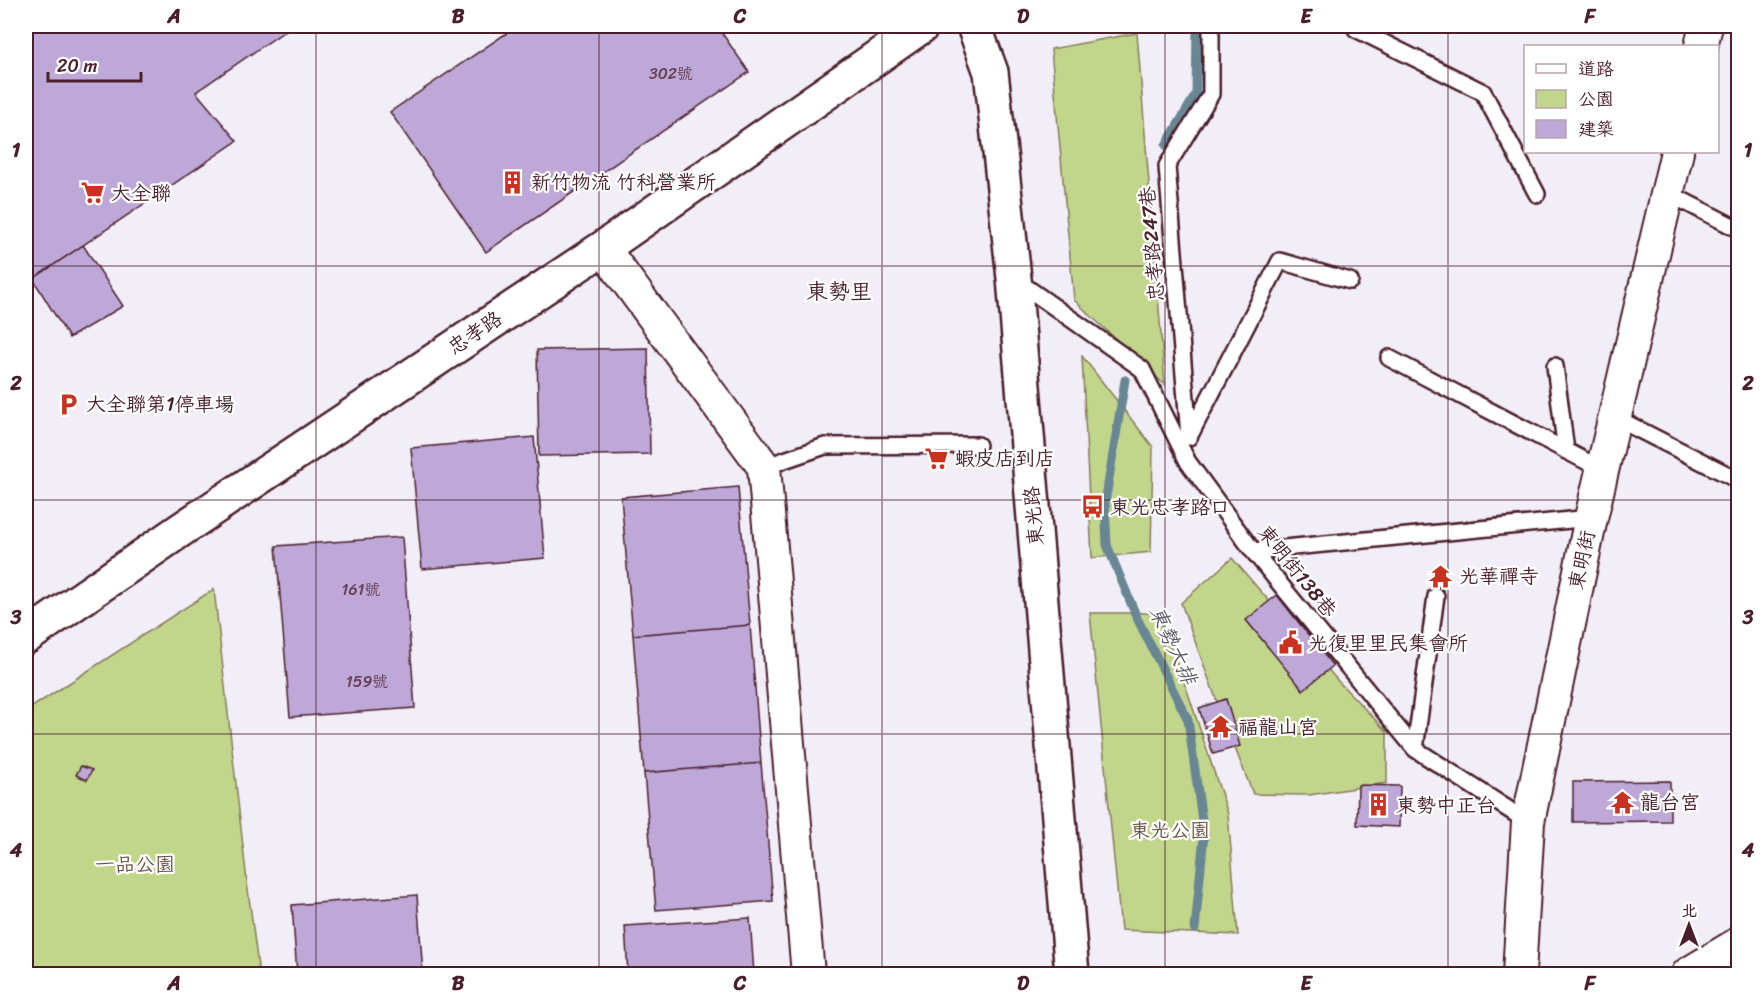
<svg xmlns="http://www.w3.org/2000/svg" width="1764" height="1000" font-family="Sriracha,'LXGW WenKai TC',sans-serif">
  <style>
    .green { fill: #c2d68b; stroke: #867a5b; stroke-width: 1.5 }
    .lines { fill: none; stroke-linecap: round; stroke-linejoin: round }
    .stream { stroke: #698695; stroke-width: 9 }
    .building { fill: #bda8d8; stroke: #4a1f2b; stroke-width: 1.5 }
    .lane-casing { stroke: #4a1f2b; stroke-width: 20 }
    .street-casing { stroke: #4a1f2b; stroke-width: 36 }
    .secondary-casing { stroke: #4a1f2b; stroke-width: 38 }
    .lane { stroke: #fff; stroke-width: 15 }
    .street { stroke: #fff; stroke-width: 32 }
    .secondary { stroke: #fff; stroke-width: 33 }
    .grid { fill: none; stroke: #4a1f2b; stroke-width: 1.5; stroke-opacity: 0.55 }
    .labels { text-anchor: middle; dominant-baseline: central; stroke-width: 4.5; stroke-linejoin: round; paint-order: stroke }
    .number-label { font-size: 16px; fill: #674156 }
    .poi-label { font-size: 20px; fill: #4a1f2b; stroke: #fff; text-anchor: start }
    .street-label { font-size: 20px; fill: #4a1f2b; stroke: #fff }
    .park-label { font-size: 20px; fill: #6e5648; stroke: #fff }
    .water-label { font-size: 21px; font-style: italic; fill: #5c5b69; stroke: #fff }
    .quarter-label { font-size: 22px; fill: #4a1f2b; stroke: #fff }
    .neatline { fill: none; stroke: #4a1f2b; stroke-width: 2 }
    .grid-label { font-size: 20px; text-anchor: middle; font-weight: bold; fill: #4a1f2b }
  </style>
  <rect width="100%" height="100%" fill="#f2eef7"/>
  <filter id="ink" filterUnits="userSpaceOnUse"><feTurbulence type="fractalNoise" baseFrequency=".0167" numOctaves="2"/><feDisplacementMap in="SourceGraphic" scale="12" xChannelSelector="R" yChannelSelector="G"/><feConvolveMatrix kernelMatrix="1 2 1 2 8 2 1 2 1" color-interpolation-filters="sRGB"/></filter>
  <g filter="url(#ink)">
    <path class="green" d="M1137,33L1165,385L1074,300L1051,49Z
      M1082,356L1153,447L1151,552L1092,558Z
      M1232,558L1338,681L1387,732V783L1309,795L1253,794L1222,715L1181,603Z
      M214,589L247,882L259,974H26V711Z
      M1090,613H1156L1182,675L1228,814L1238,935L1121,930Z"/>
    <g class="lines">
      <path class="stream" d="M1166,145L1196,94L1197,26
        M1125,380L1105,503L1107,545L1137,618L1188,720L1204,835L1195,929"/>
    </g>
    <path class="building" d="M26,26H292L196,92L237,141L33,279L26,268Z
      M517,26H717L749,72L486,252L390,112Z
      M83,245L123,306L69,338L33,279Z
      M648,348L650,454L539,456L537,350Z
      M534,437L545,558L422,569L411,448Z
      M738,487L750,625L633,635L621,497Z
      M402,537L415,708L290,717L276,546Z
      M1277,595L1333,666L1303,690L1246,620Z
      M750,625L761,763L644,773L633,635Z
      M1226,699L1240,746L1213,754L1199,708Z
      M761,763L773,901L656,910L644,773Z
      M81,766L92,770L87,780L76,775Z
      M1670,781V821L1573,822V782Z
      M1358,785L1400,786L1399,827L1357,825Z
      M417,895L423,974H297L292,905Z
      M750,918L754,974H628L625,926Z"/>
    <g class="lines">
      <defs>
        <path id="lane" d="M1354,26L1356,29L1483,92L1537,194
          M1668,193L1738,229
          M1016,280L1142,369L1188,462L1253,551L1415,749L1528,822
          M1389,358L1603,470
          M1555,366L1566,451
          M1616,418L1738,480
          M1189,436L1167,166L1211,94V26
          M1189,437L1280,261L1350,281
          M764,467L825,446L978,445
          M1253,551L1591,518
          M1415,749L1436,596"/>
        <path id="street" d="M1701,46L1706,26
          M603,248L764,467L808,974
          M1519,974L1528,822L1591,518L1677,152
          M1688,974L1738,944"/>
        <path id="secondary" d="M974,26L991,72L1014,278L1072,974
          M26,637L182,529L603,248L922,26"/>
      </defs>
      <use href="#lane" class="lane-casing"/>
      <use href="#street" class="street-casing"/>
      <use href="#secondary" class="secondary-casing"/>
      <use href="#lane" class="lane"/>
      <use href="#street" class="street"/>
      <use href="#secondary" class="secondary"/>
    </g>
  </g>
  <path class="grid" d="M316,26V974M599,26V974M882,26V974M1165,26V974M1448,26V974M26,266H1738M26,500H1738M26,734H1738"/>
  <defs>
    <symbol id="building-bare" viewBox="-9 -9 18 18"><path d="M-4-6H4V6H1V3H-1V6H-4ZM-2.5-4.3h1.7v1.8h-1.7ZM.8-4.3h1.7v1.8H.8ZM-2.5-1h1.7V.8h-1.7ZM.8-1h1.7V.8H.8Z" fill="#c8321e" stroke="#fff" stroke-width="2.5" paint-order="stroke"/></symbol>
    <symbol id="supermarket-bare" viewBox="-9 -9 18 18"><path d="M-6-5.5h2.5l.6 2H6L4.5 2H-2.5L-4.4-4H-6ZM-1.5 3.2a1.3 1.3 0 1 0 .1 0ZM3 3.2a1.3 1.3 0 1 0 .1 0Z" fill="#c8321e" stroke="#fff" stroke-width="2.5" paint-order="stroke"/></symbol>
    <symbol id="parking-bare" viewBox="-9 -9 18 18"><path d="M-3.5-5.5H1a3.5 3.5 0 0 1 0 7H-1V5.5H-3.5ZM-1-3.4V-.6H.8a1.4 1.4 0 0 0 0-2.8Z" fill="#c8321e" stroke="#fff" stroke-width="2.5" paint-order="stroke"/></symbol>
    <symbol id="bus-bare" viewBox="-9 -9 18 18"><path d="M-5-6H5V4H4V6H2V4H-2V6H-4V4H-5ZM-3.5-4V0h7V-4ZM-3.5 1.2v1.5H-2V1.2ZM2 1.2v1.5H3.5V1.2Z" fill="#c8321e" stroke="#fff" stroke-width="2.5" paint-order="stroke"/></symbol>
    <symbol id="temple-bare" viewBox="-9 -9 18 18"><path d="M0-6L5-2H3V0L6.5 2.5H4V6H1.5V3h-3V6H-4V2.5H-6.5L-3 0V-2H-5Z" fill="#c8321e" stroke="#fff" stroke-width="2.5" paint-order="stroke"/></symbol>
    <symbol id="civic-bare" viewBox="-9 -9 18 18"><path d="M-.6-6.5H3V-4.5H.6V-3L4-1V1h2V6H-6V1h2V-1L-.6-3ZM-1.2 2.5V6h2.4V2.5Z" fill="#c8321e" stroke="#fff" stroke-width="2.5" paint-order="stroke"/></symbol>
  </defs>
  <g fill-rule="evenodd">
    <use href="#building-bare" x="496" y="166" width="33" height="33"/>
    <use href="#supermarket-bare" x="76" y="176" width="33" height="33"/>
    <use href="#parking-bare" x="52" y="388" width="33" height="33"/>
    <use href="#supermarket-bare" x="920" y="442" width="33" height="33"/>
    <use href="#bus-bare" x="1076" y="490" width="33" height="33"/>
    <use href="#temple-bare" x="1424" y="560" width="33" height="33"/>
    <use href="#civic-bare" x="1274" y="626" width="33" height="33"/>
    <use href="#temple-bare" x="1204" y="710" width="33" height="33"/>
    <use href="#temple-bare" x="1606" y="786" width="33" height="33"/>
    <use href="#building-bare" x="1362" y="788" width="33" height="33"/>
  </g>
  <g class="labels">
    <g class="number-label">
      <text x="671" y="73">302號</text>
      <text x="361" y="589">161號</text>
      <text x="367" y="681">159號</text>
    </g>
    <g class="poi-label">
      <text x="531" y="182">新竹物流 竹科營業所</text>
      <text x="111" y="193">大全聯</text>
      <text x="86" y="404">大全聯第1停車場</text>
      <text x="955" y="458">蝦皮店到店</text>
      <text x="1110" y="507">東光忠孝路口</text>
      <text x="1459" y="576">光華禪寺</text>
      <text x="1308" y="643">光復里里民集會所</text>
      <text x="1238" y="727">福龍山宮</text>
      <text x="1640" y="802">龍台宮</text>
      <text x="1396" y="805">東勢中正台</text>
    </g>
    <g class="street-label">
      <text transform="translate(1152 244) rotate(-95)">忠孝路247巷</text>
      <text transform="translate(475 333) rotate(-34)">忠孝路</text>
      <text transform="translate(1034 516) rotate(-95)">東光路</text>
      <text transform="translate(1582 560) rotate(-78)">東明街</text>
      <text transform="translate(1297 571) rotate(51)">東明街138巷</text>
    </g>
    <g class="park-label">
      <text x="1170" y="830">東光公園</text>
      <text x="135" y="864">一品公園</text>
    </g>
    <g class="water-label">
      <text transform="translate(1173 645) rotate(65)">東勢大排</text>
    </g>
    <g class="quarter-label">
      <text x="839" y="291">東勢里</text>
    </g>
  </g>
  <rect width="1764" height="1000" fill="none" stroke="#fff" stroke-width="66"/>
  <rect x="1524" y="45" width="195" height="108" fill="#ffffff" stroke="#b7a5aa" stroke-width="1.5"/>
  <rect x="1536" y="64" width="30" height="9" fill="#ffffff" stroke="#b7a5aa" stroke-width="1.5"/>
  <text x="1578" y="75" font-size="18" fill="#4a1f2b">道路</text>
  <rect x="1536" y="90" width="30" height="18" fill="#c2d68b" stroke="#b7a5aa" stroke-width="1.5"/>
  <text x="1578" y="105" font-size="18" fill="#4a1f2b">公園</text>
  <rect x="1536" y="120" width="30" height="18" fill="#bda8d8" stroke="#b7a5aa" stroke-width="1.5"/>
  <text x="1578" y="135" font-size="18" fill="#4a1f2b">建築</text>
  <g transform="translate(1689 925)" stroke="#ffffff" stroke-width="4.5" paint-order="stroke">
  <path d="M0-4.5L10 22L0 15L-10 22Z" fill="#4a1f2b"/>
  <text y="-9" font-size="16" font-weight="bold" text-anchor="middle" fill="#4a1f2b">北</text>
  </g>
  <path d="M48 72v9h93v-9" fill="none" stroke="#4a1f2b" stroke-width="3"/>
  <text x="57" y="72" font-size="18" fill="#4a1f2b" stroke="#ffffff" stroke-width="4.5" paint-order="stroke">20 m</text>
  <rect x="33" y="33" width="1698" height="934" class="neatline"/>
  <g class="grid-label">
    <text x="174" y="23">A</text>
    <text x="458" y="23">B</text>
    <text x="740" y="23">C</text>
    <text x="1023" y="23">D</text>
    <text x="1306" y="23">E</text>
    <text x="1590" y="23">F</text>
    <text x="16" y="157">1</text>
    <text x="1748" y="157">1</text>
    <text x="16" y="390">2</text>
    <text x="1748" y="390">2</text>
    <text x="16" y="624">3</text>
    <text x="1748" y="624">3</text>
    <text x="16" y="857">4</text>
    <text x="1748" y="857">4</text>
    <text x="174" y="990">A</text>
    <text x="458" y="990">B</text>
    <text x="740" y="990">C</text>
    <text x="1023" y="990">D</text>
    <text x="1306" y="990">E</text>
    <text x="1590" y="990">F</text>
  </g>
</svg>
